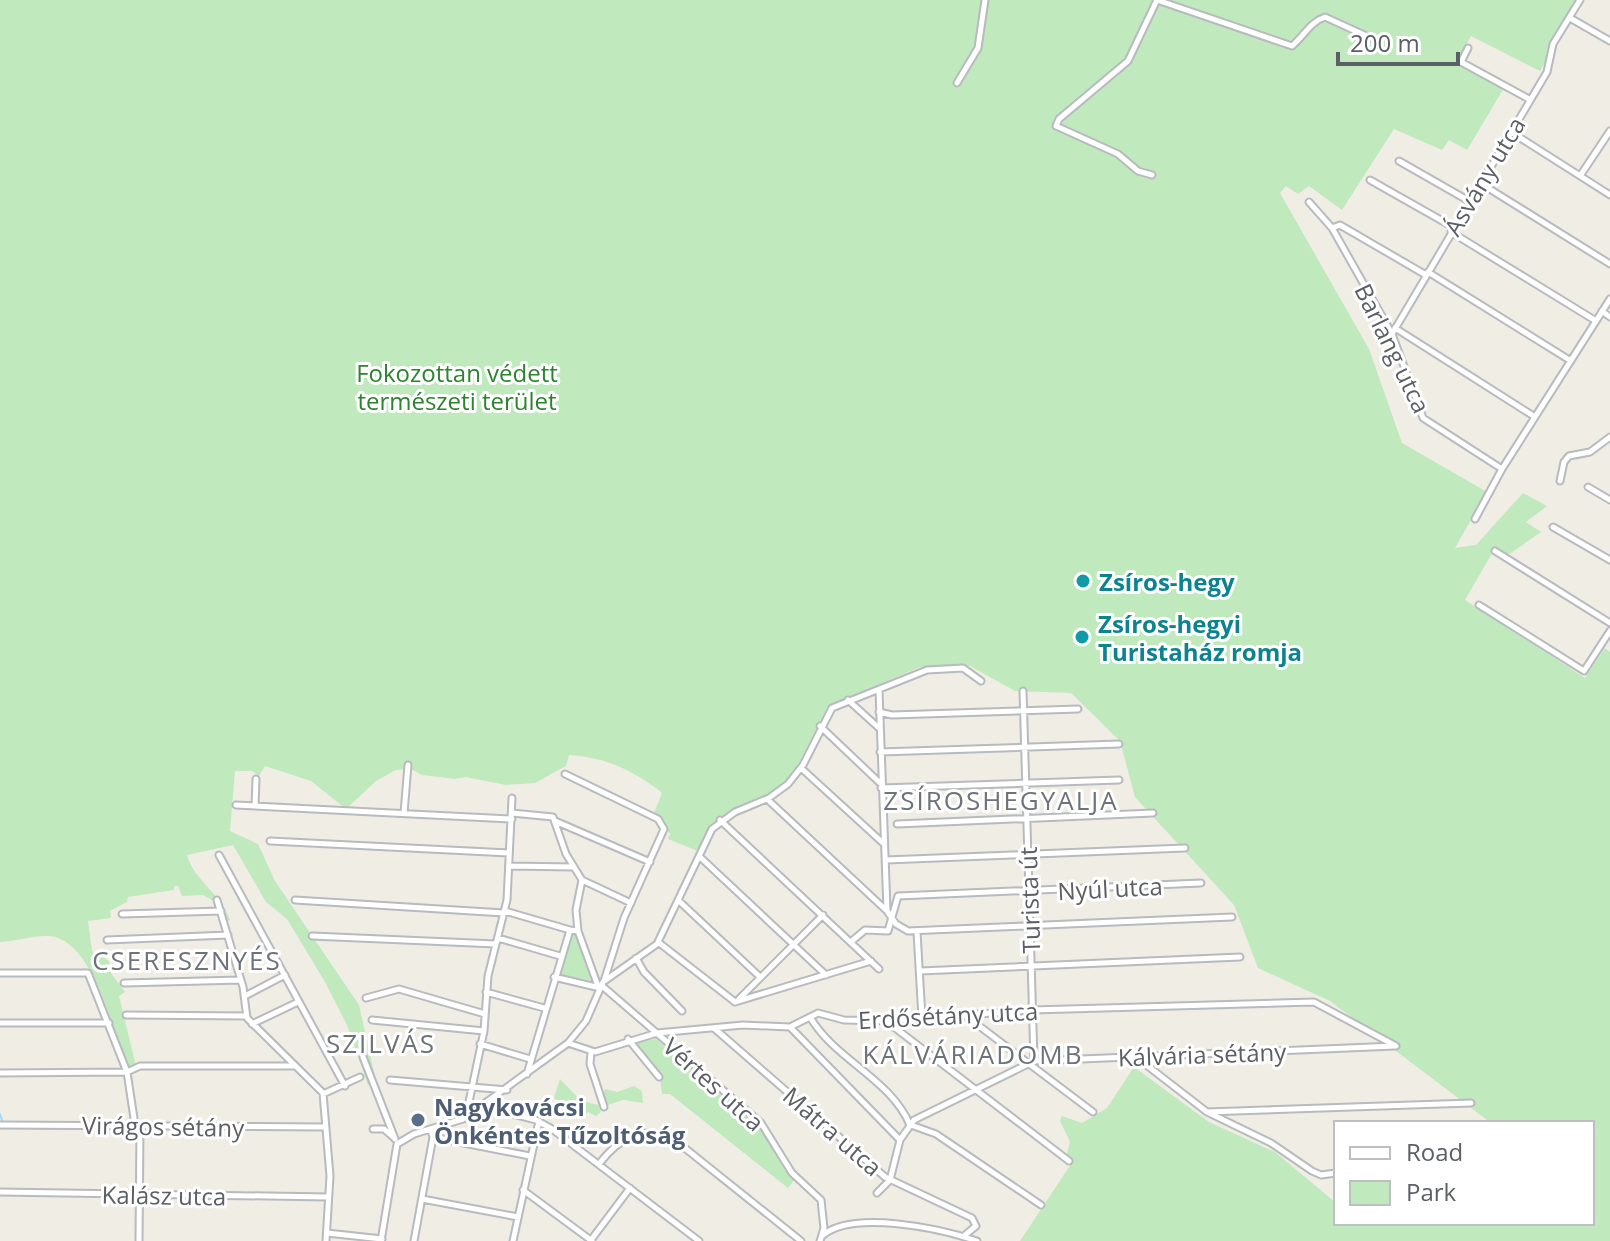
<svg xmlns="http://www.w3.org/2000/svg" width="1610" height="1241" font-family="'Open Sans',sans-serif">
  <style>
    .green { fill: #c0e9be }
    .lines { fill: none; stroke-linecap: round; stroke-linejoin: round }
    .stream { stroke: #a4daff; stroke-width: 2 }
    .minor-casing { stroke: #b7babf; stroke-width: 9 }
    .minor { stroke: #fff; stroke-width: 5 }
    .culture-dot { fill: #0f9aa8; stroke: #fff; stroke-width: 3 }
    .service-dot { fill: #5c6f8a; stroke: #fff; stroke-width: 3 }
    .labels { text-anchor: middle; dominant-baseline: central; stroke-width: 6; stroke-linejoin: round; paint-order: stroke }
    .street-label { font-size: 24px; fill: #5c6066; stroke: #fff }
    .park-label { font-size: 24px; fill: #2d832f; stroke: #fff }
    .culture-label { font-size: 24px; font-weight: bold; fill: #0d838f; stroke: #fff; text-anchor: start }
    .service-label { font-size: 24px; font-weight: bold; fill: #4e5e75; stroke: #fff; text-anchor: start }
    .neighbourhood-label { font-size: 26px; letter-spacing: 2px; fill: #6d7378; stroke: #fff }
  </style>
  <rect width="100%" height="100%" fill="#f0ede4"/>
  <path class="green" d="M0,0H1583L1540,71L1471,36L1456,63L1504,88L1467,150L1449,140L1442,150L1394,129L1342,210L1309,186L1298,194L1286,186L1280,193L1369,349L1402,443L1487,492L1455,548L1476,545L1523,493L1547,506L1526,522L1541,532L1508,555L1495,548L1465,600L1585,678L1605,648L1610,652V1241H1020L1073,1161L1067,1154L1070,1142L1060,1121L1062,1116L1082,1123L1107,1108L1134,1067L1209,1122L1275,1152L1336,1203V1223H1592V1123H1491L1330,1001L1258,968L1234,905L1135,797L1120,741L1071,693L1015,691L970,666L920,667L828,706L795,771L774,794L743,805L713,825L700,852L668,839L670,834L654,813L662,793L656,788C628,768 603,757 569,755L566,766L535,783L506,785L466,777L455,779L422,775L411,769L396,770L376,781L346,809L311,781L265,766L259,776L252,771H235L230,831L258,844L275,881L359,1005L376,1081L368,1085L347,1025L325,982L287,919L266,902L233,845L187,855C193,879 221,894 230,920L226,922L219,904L203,895L182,896L178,886H174V890L128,897L127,902L110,911L111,918L88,921L92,951L109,961L111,973L125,992L119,996L136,1066L127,1069C114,1034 94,941 50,936C35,935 15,941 0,942Z
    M571,932L576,934L591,981L559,974Z
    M656,1039L755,1123L767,1134L784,1169L795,1179L788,1188L670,1094H662L659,1072L634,1043Z
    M560,1079L580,1100L598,1105L601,1112L596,1116L588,1112L585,1115L554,1098Z
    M634,1086L642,1091L643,1103L623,1100L608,1105L602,1097L605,1089L617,1092Z"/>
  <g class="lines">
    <path class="stream" d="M0,1114L3,1123
      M6,1128L134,1129"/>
    <defs>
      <path id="minor" d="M1157,0L1292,46C1304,36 1310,22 1325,17L1371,38
        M1570,18L1610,41
        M1468,48L1461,62L1529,99
        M957,83L978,48L985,0
        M1511,132L1610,195
        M1399,161L1469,201
        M1152,175L1138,171L1118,154L1056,126L1059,119L1128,61L1157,0
        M1580,176L1610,131
        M1370,180L1453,227
        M1480,183L1610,264
        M1309,202L1332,228L1392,334L1423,418L1502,469
        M1332,228L1340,225L1426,275
        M1451,232L1596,321
        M1428,272L1571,361
        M1602,311L1610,317
        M1395,328L1535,417
        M1392,334L1547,72L1553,44L1580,0
        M1560,481L1564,462L1569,456L1590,452L1610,437
        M1588,487L1610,500
        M1475,519L1502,469L1610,299
        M1553,527L1610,560
        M1495,551L1610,623
        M1479,605L1584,671L1610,631
        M879,690L887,910
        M1023,691L1034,1061
        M848,700L879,728
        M879,712L892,715L1078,709
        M820,726L880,783
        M880,752L1119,744
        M801,768L883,843
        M565,774L658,819L664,829L624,918L604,981
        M881,788L1119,780
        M767,799L887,911L896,924L908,931L1232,917
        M236,805L512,819
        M255,806L256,779
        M404,813L408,765
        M512,813L553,817L566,854L582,880L576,910L578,931L599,989
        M720,820L879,969
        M555,821L650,862
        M897,824L1153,813
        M270,841L509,853
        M219,855L345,1086
        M700,857L826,975
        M886,860L1185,848
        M509,866L573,867
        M582,880L631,903
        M217,900L243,987L247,1018L323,1093L330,1176L326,1241
        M295,900L504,913
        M678,900L760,977
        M505,911L570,930
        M122,914L221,911
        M917,932L922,1018
        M312,936L496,944
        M498,938L560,956
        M107,940L228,935
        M852,941L865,930L888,931L898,896L1201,883
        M658,942L735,1002
        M636,958L644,972L682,1011
        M920,971L1240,957
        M0,973H88L127,1072L135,1125
        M554,977L596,987
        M124,983L241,980
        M601,985L761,1123L792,1173L821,1200L824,1228L820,1241
        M486,992L544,1008
        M245,996L285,975
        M366,998L399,989L485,1014
        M739,999L823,915
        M735,1002L871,961
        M126,1015L246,1016
        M966,1016L1093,1112
        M810,1017C835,1060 890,1078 910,1125
        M372,1020L484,1031
        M886,1021L1069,1161
        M0,1023H109
        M252,1024L298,1002
        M790,1027L900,1140
        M715,1029L885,1177L972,1218L976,1226L964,1236
        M628,1039L659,1077
        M568,1043L595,1052L657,1033L743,1025L790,1027L818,1013L844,1020L886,1021L1032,1010L1314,1002L1396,1046
        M480,1044L530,1059
        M591,1052L590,1064L604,1107
        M363,1057L395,1139
        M1136,1057L1207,1112L1271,1143L1312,1171L1321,1175L1336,1173
        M0,1073L127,1072L140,1066H295
        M527,1074L570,930L578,931
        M390,1080L507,1090
        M323,1094L360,1077
        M482,1106L536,1120L552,1129L699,1241
        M1207,1112L1471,1103
        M466,1116L484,1031L488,976L507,900L512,798
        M0,1125L325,1127
        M911,1125L936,1134L1041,1205
        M373,1129H384L393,1137
        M433,1137L530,1156
        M599,1164C619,1138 643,1123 676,1141L801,1241
        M523,1190L592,1241
        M0,1192L328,1197
        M877,1193L890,1180L900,1140L914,1120L1034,1061L1395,1046
        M422,1199L518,1217
        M327,1233L382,1239
        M822,1236C852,1209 942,1229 977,1241
        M591,1240L630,1188
        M139,1241L140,1127
        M381,1241L397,1144L414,1134L463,1119L568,1043L586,1021L603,982L657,944L712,829L735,812L769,798L788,784L803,765L832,708L927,670L963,668L981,681
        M414,1241L433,1137L431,1130
        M513,1241L539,1121"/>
    </defs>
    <use href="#minor" class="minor-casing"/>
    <use href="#minor" class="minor"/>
  </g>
  <g class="culture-dot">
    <circle cx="1083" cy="581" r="8"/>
    <circle cx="1082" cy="637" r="8"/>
  </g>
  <circle class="service-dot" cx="418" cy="1120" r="8"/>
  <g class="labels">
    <g class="street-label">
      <text transform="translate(1484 176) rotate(-59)">Ásvány utca</text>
      <text transform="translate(1393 348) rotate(64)">Barlang utca</text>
      <text transform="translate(1110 888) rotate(-3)">Nyúl utca</text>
      <text transform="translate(1029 900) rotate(-92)">Turista út</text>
      <text transform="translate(948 1015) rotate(-3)">Erdősétány utca</text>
      <text transform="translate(1202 1054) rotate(-2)">Kálvária sétány</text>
      <text transform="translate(714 1084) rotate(42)">Vértes utca</text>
      <text transform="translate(163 1126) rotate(1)">Virágos sétány</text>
      <text transform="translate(833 1131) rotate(41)">Mátra utca</text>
      <text transform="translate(164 1195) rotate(1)">Kalász utca</text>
    </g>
    <g class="park-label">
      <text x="457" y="372">Fokozottan védett<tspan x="457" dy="28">természeti terület</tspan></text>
    </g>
    <g class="culture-label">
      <text x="1099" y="581">Zsíros-hegy</text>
      <text x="1098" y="623">Zsíros-hegyi<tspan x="1098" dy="28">Turistaház romja</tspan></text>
    </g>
    <g class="service-label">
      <text x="434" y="1106">Nagykovácsi<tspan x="434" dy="28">Önkéntes Tűzoltóság</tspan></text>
    </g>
    <g class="neighbourhood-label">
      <text x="1001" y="800">ZSÍROSHEGYALJA</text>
      <text x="187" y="960">CSERESZNYÉS</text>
      <text x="381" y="1043">SZILVÁS</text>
      <text x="973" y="1054">KÁLVÁRIADOMB</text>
    </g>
  </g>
  <rect x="1334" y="1121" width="260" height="104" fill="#ffffff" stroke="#bebfc2" stroke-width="2"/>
  <rect x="1350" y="1147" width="40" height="12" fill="#ffffff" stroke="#bebfc2" stroke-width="2"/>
  <text x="1406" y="1161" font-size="24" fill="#5c6066">Road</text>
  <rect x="1350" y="1181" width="40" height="24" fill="#c0e9be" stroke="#bebfc2" stroke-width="2"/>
  <text x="1406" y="1201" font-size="24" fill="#5c6066">Park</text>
  <path d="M1338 52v12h120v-12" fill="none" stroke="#5c6066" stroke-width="4"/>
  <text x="1350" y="52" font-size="24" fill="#5c6066" stroke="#ffffff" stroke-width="6" paint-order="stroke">200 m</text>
</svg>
